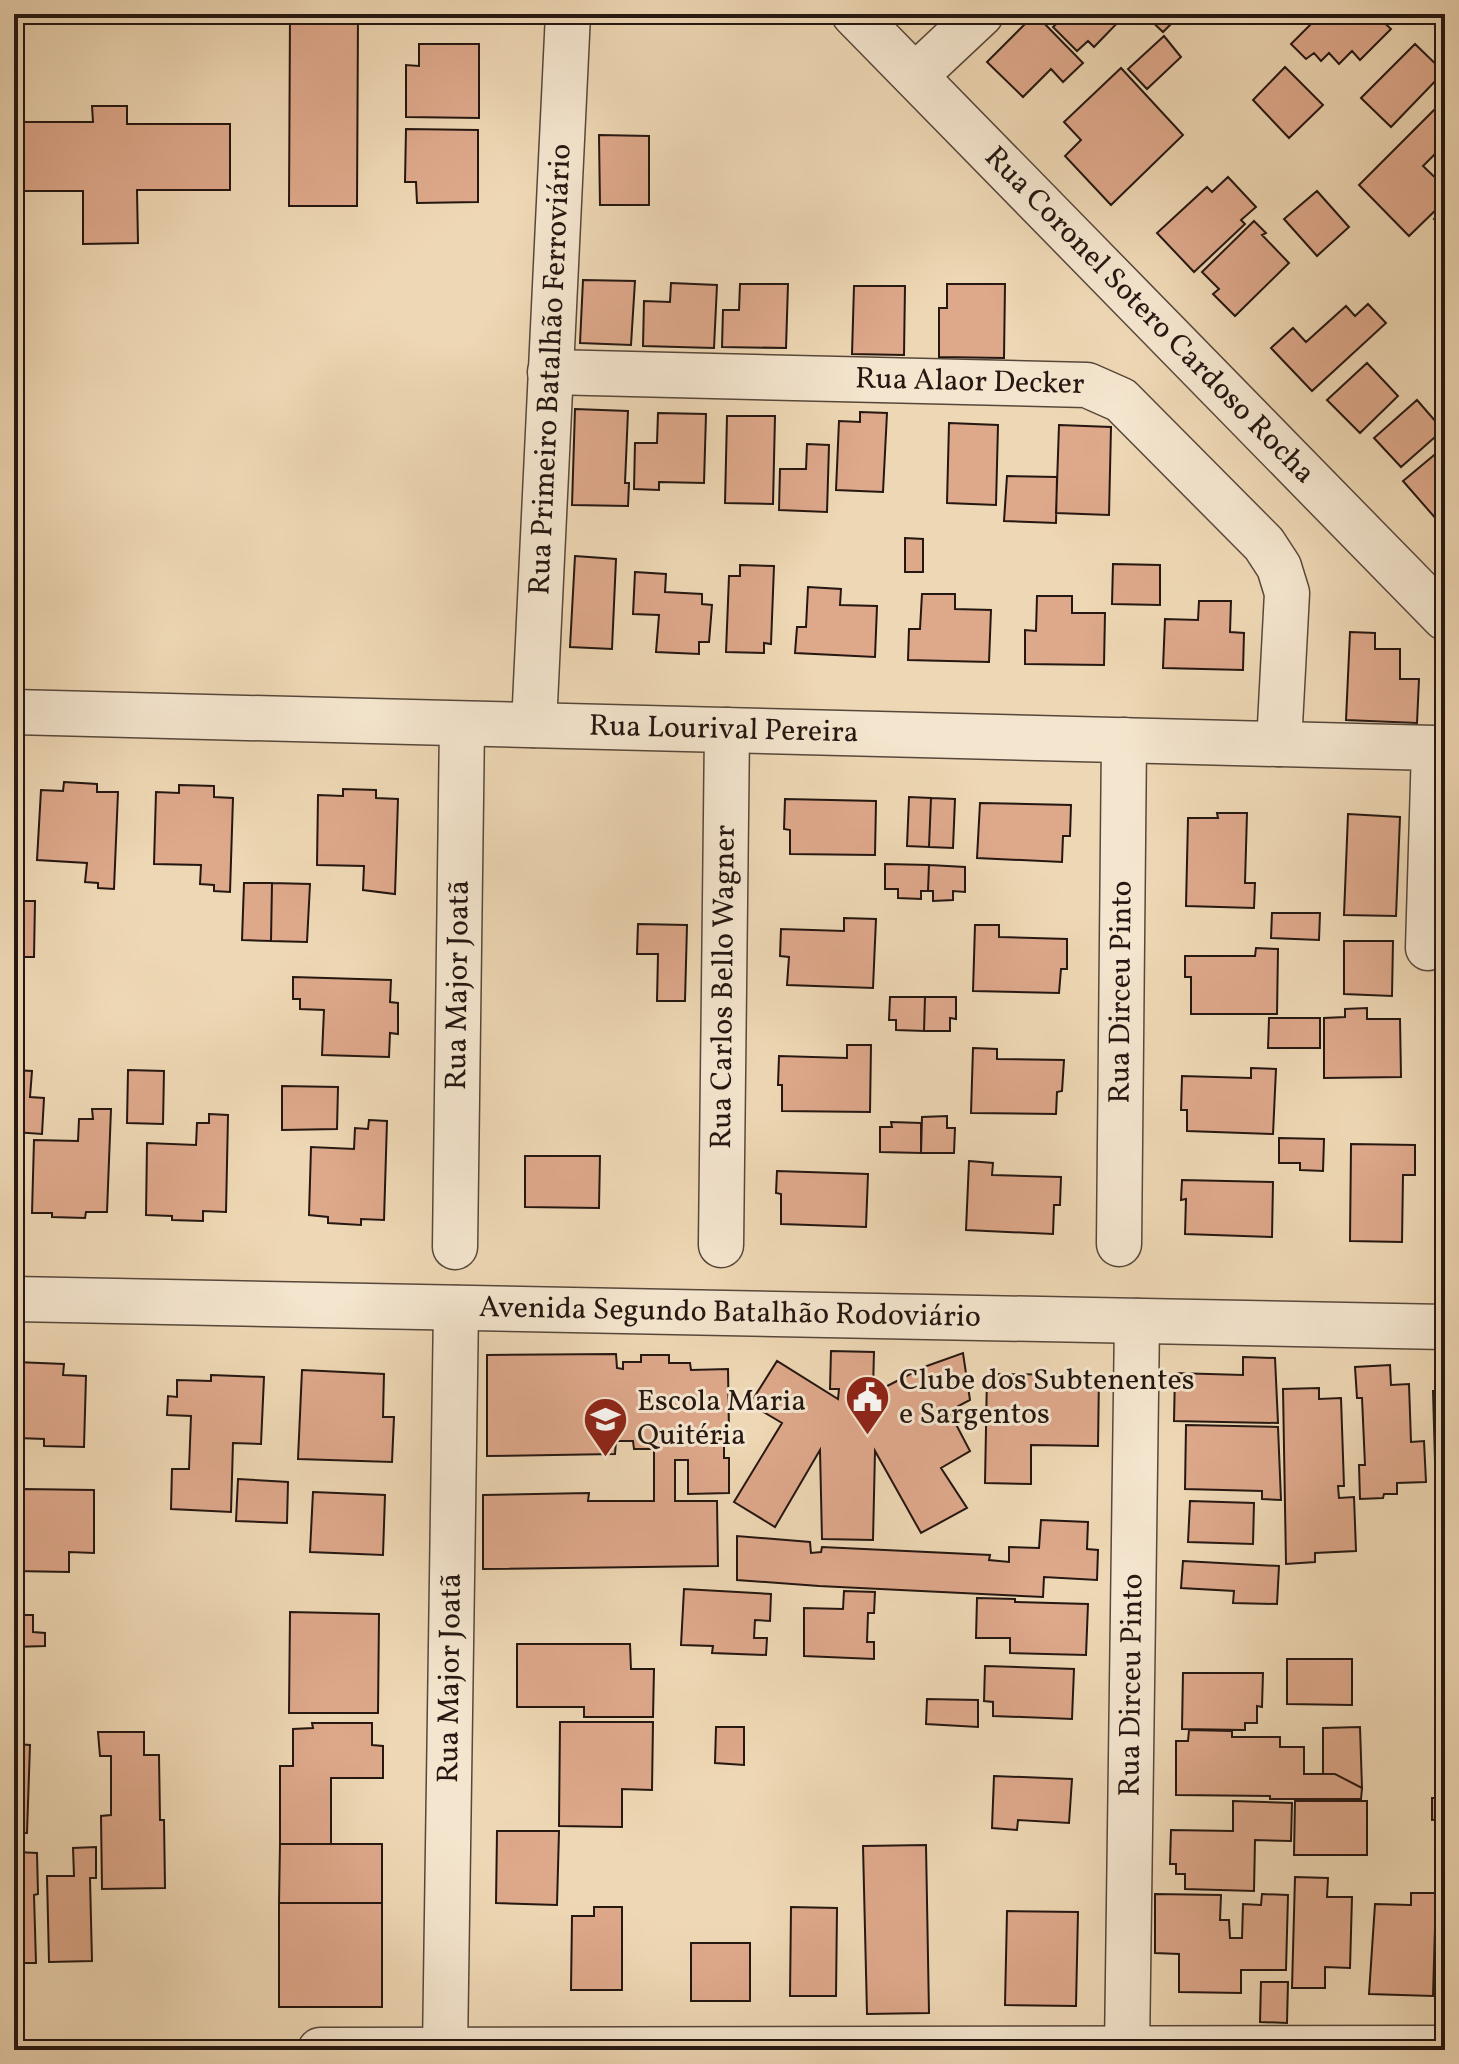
<svg xmlns="http://www.w3.org/2000/svg" width="1459" height="2064" font-family="Vollkorn,serif">
  <style>
    .building { fill: #dea88b; stroke: #251711; stroke-width: 2 }
    .lines { fill: none; stroke-linecap: round; stroke-linejoin: round }
    .minor-casing { stroke: #57473a; stroke-width: 47 }
    .tertiary-casing { stroke: #57473a; stroke-width: 47 }
    .minor { stroke: #f4e5ce; stroke-width: 44 }
    .tertiary { stroke: #f4e5ce; stroke-width: 44 }
    .labels { text-anchor: middle; dominant-baseline: central; stroke-width: 6; stroke-linejoin: round; paint-order: stroke }
    .street-label { font-size: 30px; fill: #251711; stroke: #f4e5ce }
    .poi-label { font-size: 30px; fill: #251711; stroke: #f4e5ce; text-anchor: start }
  </style>
  <rect width="100%" height="100%" fill="#eed7b4"/>
  <filter id="stains"><feTurbulence type="fractalNoise" baseFrequency=".0025" numOctaves="4"/><feColorMatrix values="0 0 0 0 .2 0 0 0 0 .09 0 0 0 0 .02 0 0 0 .5 -.17"/></filter>
  <radialGradient id="worn" r=".72"><stop offset=".6" stop-color="#630" stop-opacity="0"/><stop offset="1" stop-color="#630" stop-opacity=".3"/></radialGradient>
  <path class="building" d="M290,14H358L357,206H289Z
    M1035,14L1083,63L1063,82L1051,69L1023,97L987,62Z
    M1067,14H1126L1094,47L1088,41L1077,51L1053,27Z
    M1144,14H1181L1163,32Z
    M1321,14H1379L1377,16L1391,29L1360,60L1352,51L1339,64L1329,53L1321,61L1314,53L1306,59L1291,44Z
    M1164,36L1181,57L1147,89L1128,69Z
    M419,44H479V118L406,117V65L419,66Z
    M1415,44L1444,72L1391,127L1361,98Z
    M1285,67L1323,105L1289,138L1253,100Z
    M1121,68L1183,135L1111,205L1065,156L1081,140L1064,122Z
    M1445,99V144L1423,166L1445,187V201L1409,236L1359,185Z
    M92,106H127V124H230V190H137L138,243L83,244V191H14V122H93Z
    M406,129L478,130V202L417,203L416,182H405Z
    M599,135L649,136V205H600Z
    M1228,177L1256,207L1241,220L1245,224L1194,272L1157,233L1207,187L1212,192Z
    M1317,191L1349,227L1317,256L1284,219Z
    M1445,208V230L1434,219Z
    M1254,221L1266,233L1262,235L1289,263L1235,316L1213,294L1219,289L1202,272Z
    M583,280L635,281L631,345L580,343Z
    M671,283L717,285L714,348L643,346L644,301L670,302Z
    M740,284H788L786,348L722,347L723,310H739Z
    M947,284H1005L1004,358L939,357V308H947Z
    M854,286H905L904,355L852,354Z
    M1368,304L1386,323L1312,391L1271,348L1293,328L1306,342L1346,306L1355,316Z
    M1367,363L1398,396L1360,433L1327,400Z
    M14,371H22L21,443H14Z
    M1417,400L1443,430L1401,467L1374,438Z
    M575,409L628,411L625,483H629L628,506L572,505Z
    M860,412L887,413L883,492L836,490L839,421L860,422Z
    M658,413L706,414L704,483L659,482V490L634,489L635,443H657Z
    M727,416H775L773,504L725,503Z
    M949,423L998,425L996,505L947,503Z
    M1059,425L1111,427L1109,515L1056,513Z
    M807,444L829,445L827,512L779,510L780,469H806Z
    M1445,446V527L1444,528L1403,481Z
    M1007,476L1057,477L1056,523L1004,521Z
    M14,519H15L14,612Z
    M905,538L923,539V572H905Z
    M575,556L616,559L612,649L570,647Z
    M1113,564L1160,565V605L1112,604Z
    M740,565L774,566L771,644L764,643V653L726,652L729,576H740Z
    M635,572L666,574L665,592L702,594V604L712,605L709,642H699V654L656,652L659,615L633,614Z
    M808,587L841,589L840,605L877,606L875,657L795,653L797,627H806Z
    M922,594H955V609L991,610L989,662L908,660L909,629H920Z
    M1037,596H1072V613H1105L1104,665L1025,664V630L1036,631Z
    M1199,601H1231L1230,632L1244,633L1243,670L1163,668L1165,619L1198,620Z
    M1350,632L1375,633V649H1400V679H1419L1417,723L1346,720Z
    M64,782L97,784V792H118L114,889L98,888V883L85,882L87,863L37,860L41,790L63,791Z
    M179,785L214,786V797L233,798L230,892L214,891V885L200,884L201,865L154,864L156,792L179,793Z
    M343,789L376,790V798L398,799L395,894L363,890L364,866L317,865L318,795L343,796Z
    M909,797L931,798L929,847L907,846Z
    M931,798L955,799L953,848L929,847Z
    M785,799L876,801L875,855L790,854V830L784,829Z
    M980,803L1071,805L1070,836H1063L1062,862L977,858Z
    M1217,813H1247L1245,883H1255L1254,908L1186,906L1188,818H1218Z
    M1348,814L1400,817L1396,916L1344,915Z
    M885,864L929,865L928,891H921V899L898,898V889H885Z
    M929,865L965,867V892L953,891V900L933,901V891H928Z
    M244,883H272L271,941L242,940Z
    M272,883L310,884L307,942L271,941Z
    M14,901H35L34,957H14Z
    M1272,913H1320L1319,940L1271,938Z
    M844,918L876,919L873,988L787,985L789,957L780,956L781,929L844,931Z
    M638,924L687,925L685,1001H657L658,954H637Z
    M975,925H999V937L1067,939V969H1061L1059,993L973,991Z
    M1344,941H1393L1392,996L1344,994Z
    M1256,948L1278,949L1277,1014H1191V977H1185V956H1255Z
    M293,977L391,980L390,1002L398,1003V1034L390,1033L389,1057L322,1055L324,1010L300,1009V999H293Z
    M890,997H925L924,1031L896,1030V1020H889Z
    M925,997H956V1019L950,1018V1031H924Z
    M1367,1008V1019H1400L1401,1077L1324,1078V1018L1345,1017V1009Z
    M1269,1018H1320V1048H1268Z
    M847,1045H871L870,1112L782,1111V1085H778L779,1056L847,1058Z
    M973,1048L997,1049V1059L1064,1060L1062,1091L1057,1092L1056,1114L971,1113Z
    M1251,1068L1276,1069L1273,1134L1187,1131V1110H1181L1182,1076L1251,1078Z
    M14,1070L32,1071L30,1097L44,1098L42,1134L14,1132Z
    M128,1070L164,1071L163,1124L127,1123Z
    M282,1086L338,1087L337,1129L282,1130Z
    M92,1109H111L107,1212H86L85,1218L52,1217V1213H32L34,1140L78,1141L79,1119H93Z
    M209,1114L228,1115L226,1212L203,1211V1221L172,1220V1216L146,1215L147,1143L196,1145L197,1123H209Z
    M947,1116V1128H955L954,1153H921L922,1117Z
    M369,1120L387,1121L384,1220L361,1219V1225L328,1223V1217L309,1215L311,1147L354,1149L355,1128L368,1129Z
    M891,1122L921,1123V1153L880,1152V1127H892Z
    M1279,1138L1324,1139L1323,1171L1300,1170V1163H1279Z
    M1351,1144L1415,1145V1175H1403L1402,1242L1350,1241Z
    M525,1156H600L599,1208L525,1207Z
    M969,1161L993,1163L992,1175L1061,1177L1060,1205H1054L1053,1234L966,1230Z
    M777,1171L868,1174L866,1227L781,1224V1194L776,1193Z
    M1182,1180L1273,1182L1272,1237L1185,1234L1186,1199L1181,1200Z
    M831,1351L874,1352L873,1389L865,1388L864,1398L924,1367L963,1353L970,1400L949,1411L970,1451L941,1468L967,1508L921,1533L875,1451L873,1540L822,1539L820,1450L775,1527L734,1502L782,1423L750,1404L777,1361L838,1399L839,1389H830Z
    M616,1354L617,1368L623,1369V1362H641V1355H669V1363H690L691,1370L728,1369L729,1432L689,1431V1439H724V1458H729V1493L688,1494V1460H675V1501H717L718,1566L483,1569V1495L589,1493L588,1501H654V1449H634L633,1441H616L615,1454L487,1456V1355Z
    M1243,1357L1275,1358L1278,1423L1174,1421L1175,1373L1243,1375Z
    M16,1362L64,1364L63,1375L86,1376L84,1447L44,1446V1439L18,1438L19,1405H14Z
    M1390,1365L1391,1385L1409,1384L1411,1442L1424,1441L1426,1482L1397,1483V1494H1384L1383,1498L1360,1499L1359,1465H1365L1362,1398H1357L1355,1367Z
    M302,1370L384,1374L383,1417H394L392,1462L298,1459Z
    M987,1374L1099,1375L1098,1446L1031,1445V1484L985,1483Z
    M211,1375L264,1377L261,1444L233,1443L231,1512L171,1509L172,1469H189L191,1416L167,1415L168,1396L177,1397V1380L211,1381Z
    M1319,1388V1399L1341,1398L1344,1486H1338L1339,1498L1354,1497L1356,1551L1315,1553V1562L1286,1564L1283,1389Z
    M1433,1391H1445V1460L1435,1461Z
    M1186,1425L1278,1427L1281,1500L1262,1499V1491L1185,1489Z
    M238,1479L288,1482L287,1523L236,1521Z
    M24,1489L94,1490V1553L69,1552V1572L14,1571V1542H24Z
    M313,1492L385,1495L383,1555L310,1552Z
    M1190,1501L1254,1503L1253,1544L1188,1542Z
    M1041,1520L1088,1522L1087,1549L1098,1550L1097,1580L1044,1577L1043,1597L819,1586L737,1580V1536L810,1542L811,1553L821,1552L822,1547L990,1555L989,1560L1009,1562V1547L1039,1548Z
    M1183,1561L1279,1566L1277,1604L1233,1603L1234,1591L1181,1588Z
    M684,1589L771,1594L770,1621L755,1620L754,1638H767L766,1655L712,1653L713,1646L681,1645Z
    M844,1591L875,1592L874,1613H868L867,1642H874V1659L804,1656V1608L843,1609Z
    M977,1598L1015,1599V1602L1088,1604L1086,1655L1010,1653V1638H976Z
    M290,1612L379,1614L378,1713H289Z
    M14,1615H33V1632L45,1633V1646L14,1647Z
    M517,1644H630L631,1669H654L653,1717H584V1707H517Z
    M1287,1659H1352V1705L1287,1704Z
    M985,1666L1074,1669L1072,1719L993,1716V1702L984,1701Z
    M1183,1673H1263L1262,1707L1257,1706V1723H1245V1730L1182,1729Z
    M927,1699L978,1700V1727L926,1724Z
    M560,1722H653L652,1790L622,1789V1827L559,1826Z
    M312,1723H372V1745L383,1746V1778H331V1844H280V1766H293V1729L313,1728Z
    M716,1727H744V1765L715,1763Z
    M1360,1727L1362,1788L1335,1774H1323V1728Z
    M1189,1730L1232,1731V1737H1280V1747H1304V1774H1335L1362,1788L1361,1799H1270V1796L1176,1795V1741H1188Z
    M98,1732H144V1755H159L160,1820H164L165,1888L102,1889L101,1816L111,1815V1756H100Z
    M14,1744L30,1745L27,1833H14Z
    M994,1776L1072,1779L1069,1823L1018,1820L1017,1830L992,1828Z
    M1432,1798H1445V1837L1444,1819L1432,1820Z
    M1233,1801L1292,1803L1291,1841L1255,1840L1254,1891L1185,1889V1874H1176V1864H1170L1171,1830L1233,1831Z
    M1295,1801H1367V1855H1294Z
    M497,1831H559L557,1905L496,1903Z
    M280,1844H382V1903H279Z
    M926,1845L929,2013L867,2014L863,1846Z
    M96,1847V1878H90L92,1961L49,1962L47,1876H74L73,1848Z
    M17,1852L37,1853L38,1894L34,1895L36,1963H14V1892H18Z
    M1295,1877L1328,1878L1327,1897H1352L1350,1968L1325,1967V1988H1292Z
    M1411,1893H1436L1433,1996L1369,1994L1375,1904L1411,1905Z
    M1155,1894L1221,1895L1220,1920H1229L1230,1938H1242L1243,1904L1261,1905L1262,1894L1288,1895L1286,1970H1241V1993L1179,1992V1954L1155,1953Z
    M279,1903H382V2007H279Z
    M594,1907H622V1990H571L572,1916H594Z
    M791,1907L837,1908L836,1996H790Z
    M1007,1911L1078,1912L1076,2006L1005,2005Z
    M691,1943H750V2001H691Z
    M1261,1982H1288L1287,2023L1260,2022Z"/>
  <g class="lines">
    <defs>
      <g id="minor">
        <path d="M915,76L981,14"/>
        <path id="s1" d="M550,372L1087,385L1121,400L1264,544L1279,567L1287,593L1279,744"/>
        <path id="s2" d="M14,712L1434,748L1428,948"/>
        <path id="s3" d="M534,725L568,14"/>
        <path id="s4" d="M1119,1244L1124,740"/>
        <path id="s5" d="M721,1245L727,730"/>
        <path id="s6" d="M455,1247L462,724"/>
        <path id="s7" d="M1127,2049L1137,1321"/>
        <path d="M320,2050L1445,2048"/>
        <path id="s8" d="M445,2050L456,1308"/>
      </g>
      <g id="tertiary">
        <path id="s9" d="M854,14L1445,618"/>
        <path id="s10" d="M14,1299L1445,1327"/>
      </g>
    </defs>
    <use href="#minor" class="minor-casing"/>
    <use href="#tertiary" class="tertiary-casing"/>
    <use href="#minor" class="minor"/>
    <use href="#tertiary" class="tertiary"/>
  </g>
  <defs>
    <symbol id="civic-pin" viewBox="-11 -11 22 30"><path d="M0 17L-7.5 6A9.5 9.5 0 1 1 7.5 6Z" fill="#8f2418" stroke="#f4e5ce"/><path d="M-.6-6.5H3V-4.5H.6V-3L4-1V1h2V6H-6V1h2V-1L-.6-3ZM-1.2 2.5V6h2.4V2.5Z" fill="#fff"/></symbol>
    <symbol id="school-pin" viewBox="-11 -11 22 30"><path d="M0 17L-7.5 6A9.5 9.5 0 1 1 7.5 6Z" fill="#8f2418" stroke="#f4e5ce"/><path d="M0-5L7-2L0 1L-7-2ZM-4 1L0 2.5L4 1V4Q0 6-4 4Z" fill="#fff"/></symbol>
  </defs>
  <g fill-rule="evenodd">
    <use href="#civic-pin" x="842" y="1372" width="51" height="69"/>
    <use href="#school-pin" x="580" y="1394" width="51" height="69"/>
  </g>
  <g class="labels">
    <g class="street-label">
      <text stroke="none"><textPath href="#s9" startOffset="422">Rua Coronel Sotero Cardoso Rocha</textPath></text>
      <text stroke="none"><textPath href="#s3" startOffset="356">Rua Primeiro Batalhão Ferroviário</textPath></text>
      <text stroke="none"><textPath href="#s1" startOffset="420">Rua Alaor Decker</textPath></text>
      <text stroke="none"><textPath href="#s2" startOffset="710">Rua Lourival Pereira</textPath></text>
      <text stroke="none"><textPath href="#s6" startOffset="262">Rua Major Joatã</textPath></text>
      <text stroke="none"><textPath href="#s5" startOffset="258">Rua Carlos Bello Wagner</textPath></text>
      <text stroke="none"><textPath href="#s4" startOffset="252">Rua Dirceu Pinto</textPath></text>
      <text stroke="none"><textPath href="#s10" startOffset="716">Avenida Segundo Batalhão Rodoviário</textPath></text>
      <text stroke="none"><textPath href="#s8" startOffset="372">Rua Major Joatã</textPath></text>
      <text stroke="none"><textPath href="#s7" startOffset="364">Rua Dirceu Pinto</textPath></text>
    </g>
    <g class="poi-label">
      <text x="899" y="1381">Clube dos Subtenentes<tspan x="899" dy="34">e Sargentos</tspan></text>
      <text x="637" y="1402">Escola Maria<tspan x="637" dy="34">Quitéria</tspan></text>
    </g>
  </g>
  <rect width="1459" height="2064" fill="none" stroke="#eed7b4" stroke-width="48"/>
  <rect x="16" y="16" width="1427" height="2032" fill="none" stroke="#251711" stroke-width="4"/>
  <rect x="24" y="24" width="1411" height="2016" fill="none" stroke="#251711" stroke-width="2"/>
  <rect width="100%" height="100%" filter="url(#stains)"/>
  <rect width="100%" height="100%" fill="url(#worn)"/>
</svg>
